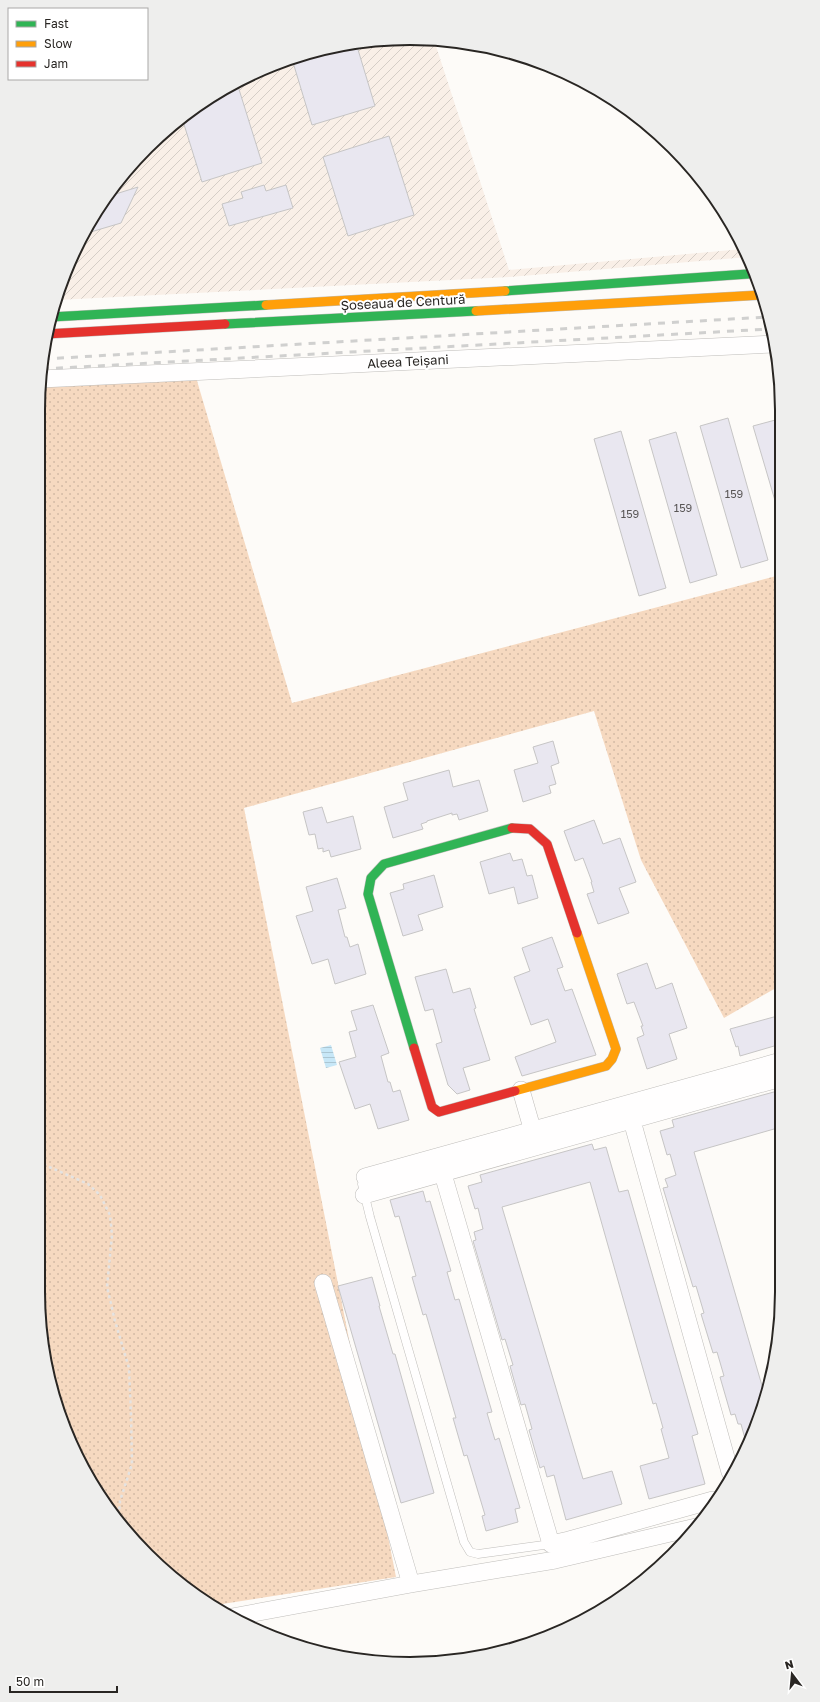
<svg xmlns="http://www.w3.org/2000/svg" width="820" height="1702" font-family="'Golos Text',sans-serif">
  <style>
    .industrial { fill: url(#industrial-furrows) }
    .grass { fill: url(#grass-dots) }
    .water { fill: url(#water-rules) }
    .building { fill: #e9e7f0; stroke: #c6c5c5 }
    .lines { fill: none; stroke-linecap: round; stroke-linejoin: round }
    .lane-casing { stroke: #bfbdba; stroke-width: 9 }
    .street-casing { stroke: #bfbdba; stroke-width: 18 }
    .fast-casing { stroke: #bfbdba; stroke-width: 10 }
    .slow-casing { stroke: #bfbdba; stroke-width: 10 }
    .jam-casing { stroke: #bfbdba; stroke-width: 10 }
    .path { stroke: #e4e3e2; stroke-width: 2.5; stroke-dasharray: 3 3; stroke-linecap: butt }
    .lane { stroke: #fffefe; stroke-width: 8 }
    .street { stroke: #fffefe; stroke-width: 17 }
    .fast { stroke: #30b455; stroke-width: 9 }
    .slow { stroke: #ff9f0a; stroke-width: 9 }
    .jam { stroke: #e5322d; stroke-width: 9 }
    .rail { stroke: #d0d0cf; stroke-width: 3; stroke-dasharray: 7 7; stroke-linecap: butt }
    .labels { text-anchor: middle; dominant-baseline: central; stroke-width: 4; stroke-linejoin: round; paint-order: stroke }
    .number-label { font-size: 11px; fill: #595656 }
    .street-label { font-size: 13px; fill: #292623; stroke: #fff }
    .rim { fill: none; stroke: #292623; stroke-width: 2 }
  </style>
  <defs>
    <pattern id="industrial-furrows" width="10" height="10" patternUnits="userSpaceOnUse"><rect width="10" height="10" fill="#f9efe7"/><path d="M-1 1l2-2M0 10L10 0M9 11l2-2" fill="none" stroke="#d5cdc6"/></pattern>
    <pattern id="grass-dots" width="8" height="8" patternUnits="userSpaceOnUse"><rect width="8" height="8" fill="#f6d9c0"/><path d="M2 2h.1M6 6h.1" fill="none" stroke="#d3baa5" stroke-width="1.8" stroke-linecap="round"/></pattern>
    <pattern id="water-rules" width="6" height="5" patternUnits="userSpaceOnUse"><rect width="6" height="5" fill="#c7e7f7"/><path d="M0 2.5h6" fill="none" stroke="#abc6d3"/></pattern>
  </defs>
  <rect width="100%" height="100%" fill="#fdfbf8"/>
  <path class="industrial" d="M410,38L434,40L509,270L743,249L748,257L510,277L57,300L66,267L101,203L147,147L204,101L268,66L338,45Z"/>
  <path class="grass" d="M195,374L292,703L780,575L781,985L724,1018L641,860L594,711L244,808L396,1577L216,1605L215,1607L165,1572L115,1519L58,1412L38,1292V410L41,382Z"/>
  <path class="water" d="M331,1045L337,1065L326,1068L320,1048Z"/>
  <path class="building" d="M356,43L375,106L312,125L292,59L338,45Z
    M237,83L262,163L202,182L182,118L204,101Z
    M389,136L414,215L348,236L323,157Z
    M264,185L266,191L286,185L293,208L229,226L222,204L243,198L241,192Z
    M138,187L121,223L84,234L101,203L106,197Z
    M728,418L768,560L741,568L700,426Z
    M779,419V504H776L753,426Z
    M621,431L666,588L639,596L594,439Z
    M676,432L717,575L690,583L649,440Z
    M553,741L559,763L551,766L556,784L549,786L551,793L523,802L514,770L538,763L533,747Z
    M449,770L453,787L479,780L488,811L459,820L457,814L452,815V813L427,821V822L421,824L423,829L393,838L384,807L408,800L403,783Z
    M322,807L327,823L353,816L361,849L331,857L329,850L323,852V848L318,849L315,834L309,835L303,812Z
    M594,820L603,844L620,838L636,882L619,888L629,913L598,924L587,894L594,892L591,882H592L583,858L575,861L564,831Z
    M510,853L513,861L522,859L527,876L532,875L538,898L518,904L514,887L489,894L480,862Z
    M434,875L443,907L418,915L423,930L403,936L390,893L404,889L403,884Z
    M337,878L346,908L338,910L345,937H347L350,947L358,944L366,974L335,984L328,959L312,964L296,916L313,911L306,887Z
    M552,937L563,967L557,969L565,991L572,989L596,1055L522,1076L515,1057L556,1042L548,1019L531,1025L514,977L530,971L522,948Z
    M647,963L656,989L672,983L687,1028L669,1034L677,1059L647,1069L637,1038L644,1035L641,1026H643L634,1002L627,1004L617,974Z
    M446,969L453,993L470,988L476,1008L474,1009L490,1060L463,1068L470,1090L457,1094L448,1085L436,1044L442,1042L433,1009L425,1011L415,977Z
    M373,1005L389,1053L381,1056L388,1082H390L393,1092L400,1090L409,1120L378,1129L370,1104L355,1109L339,1062L356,1057L349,1032L357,1030L351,1011Z
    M781,1015V1044L740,1056L738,1046L736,1047L730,1029Z
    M781,1090V1127L694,1152L765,1396L754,1435L747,1446L741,1424H738L735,1414L731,1415L720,1377L724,1376L717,1352L713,1353L701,1314L704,1313L696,1286L693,1287L663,1188L668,1187L665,1179L676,1175L670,1154L667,1155L660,1131L674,1127L672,1120Z
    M592,1144L594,1150L606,1147L619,1192L628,1190L698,1434L692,1436L705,1484L649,1499L640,1466L669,1458L661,1429L663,1428L656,1403L653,1404L590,1182L502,1207L583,1479L612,1471L622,1504L566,1520L554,1475L547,1477L544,1466L540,1468L529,1430L532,1429L525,1404L521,1405L510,1366L513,1365L505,1339L502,1340L473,1241L476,1240L474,1232L483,1229L478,1208L475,1209L468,1186L482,1182L480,1175Z
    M423,1191L426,1202L430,1201L451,1271L447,1272L455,1300L459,1299L492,1412L487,1413L495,1440L499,1438L520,1508L515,1509L518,1522L486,1531L482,1516L485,1515L467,1455L464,1456L453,1418H456L426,1314L423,1315L412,1277L416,1276L399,1216L395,1217L390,1200Z
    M372,1277L380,1306H379L393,1354H395L434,1493L401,1503L338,1286Z"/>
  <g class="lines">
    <defs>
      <path id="lane" d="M365,1177L362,1184L370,1217L464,1542L470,1552L478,1554L551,1544"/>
      <path id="street" d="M41,379L774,344
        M521,1090L536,1142
        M629,1110L730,1472
        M438,1157L551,1544L569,1540L713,1500
        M365,1177L781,1061
        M364,1195L781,1078
        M323,1283L411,1584
        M232,1617L411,1584L555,1560L696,1527"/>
      <path id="fast" d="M505,291L748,274L755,272
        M51,317L266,305
        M225,324L476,311
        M414,1048L368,894L371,878L384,864L512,828"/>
      <path id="slow" d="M266,305L505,291
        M476,311L761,295
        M515,1091L606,1066L612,1059L616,1049L577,933"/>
      <path id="jam" d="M46,334L225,324
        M512,828L530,829L547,844L577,933
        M414,1048L432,1107L439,1112L515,1091"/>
    </defs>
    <use href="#lane" class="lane-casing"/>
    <use href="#street" class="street-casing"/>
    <use href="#fast" class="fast-casing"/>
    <use href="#slow" class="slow-casing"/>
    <use href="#jam" class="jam-casing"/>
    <path class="path" d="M38,1162L88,1184L100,1195L110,1215L112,1235L107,1287L115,1321L129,1368L131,1416L132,1464L120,1501L118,1522"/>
    <use href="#lane" class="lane"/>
    <use href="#street" class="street"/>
    <use href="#fast" class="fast"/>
    <use href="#slow" class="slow"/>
    <use href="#jam" class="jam"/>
    <path class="rail" d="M43,359L767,317
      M42,369L770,329"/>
  </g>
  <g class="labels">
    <g class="number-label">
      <text x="734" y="493">159</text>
      <text x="683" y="507">159</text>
      <text x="630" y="513">159</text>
    </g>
    <g class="street-label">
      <text transform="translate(403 302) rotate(-3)">Șoseaua de Centură</text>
      <text transform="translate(408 361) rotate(-3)">Aleea Teișani</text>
    </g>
  </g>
  <path d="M0 0H820V1702H0ZM410 45H410A365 365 0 0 1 775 410V1292A365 365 0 0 1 410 1657H410A365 365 0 0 1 45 1292V410A365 365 0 0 1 410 45Z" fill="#eeeeed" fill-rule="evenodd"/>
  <path class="rim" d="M410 45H410A365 365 0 0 1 775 410V1292A365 365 0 0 1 410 1657H410A365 365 0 0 1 45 1292V410A365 365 0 0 1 410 45Z"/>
  <rect x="8" y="8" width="140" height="72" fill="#ffffff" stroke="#a9a8a7"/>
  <rect x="16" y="21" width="20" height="6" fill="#30b455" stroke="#a9a8a7"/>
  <text x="44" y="28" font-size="12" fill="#292623">Fast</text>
  <rect x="16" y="41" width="20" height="6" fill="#ff9f0a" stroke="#a9a8a7"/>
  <text x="44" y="48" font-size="12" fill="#292623">Slow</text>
  <rect x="16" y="61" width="20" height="6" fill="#e5322d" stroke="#a9a8a7"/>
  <text x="44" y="68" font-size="12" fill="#292623">Jam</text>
  <g transform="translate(792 1674) rotate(344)" stroke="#ffffff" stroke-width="3" paint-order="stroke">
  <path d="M0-3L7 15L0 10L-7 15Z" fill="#292623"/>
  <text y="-6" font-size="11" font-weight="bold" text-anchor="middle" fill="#292623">N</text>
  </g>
  <path d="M10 1686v6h107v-6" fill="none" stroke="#292623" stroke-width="2"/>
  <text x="16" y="1686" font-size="12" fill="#292623" stroke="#ffffff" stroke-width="3" paint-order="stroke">50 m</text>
</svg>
